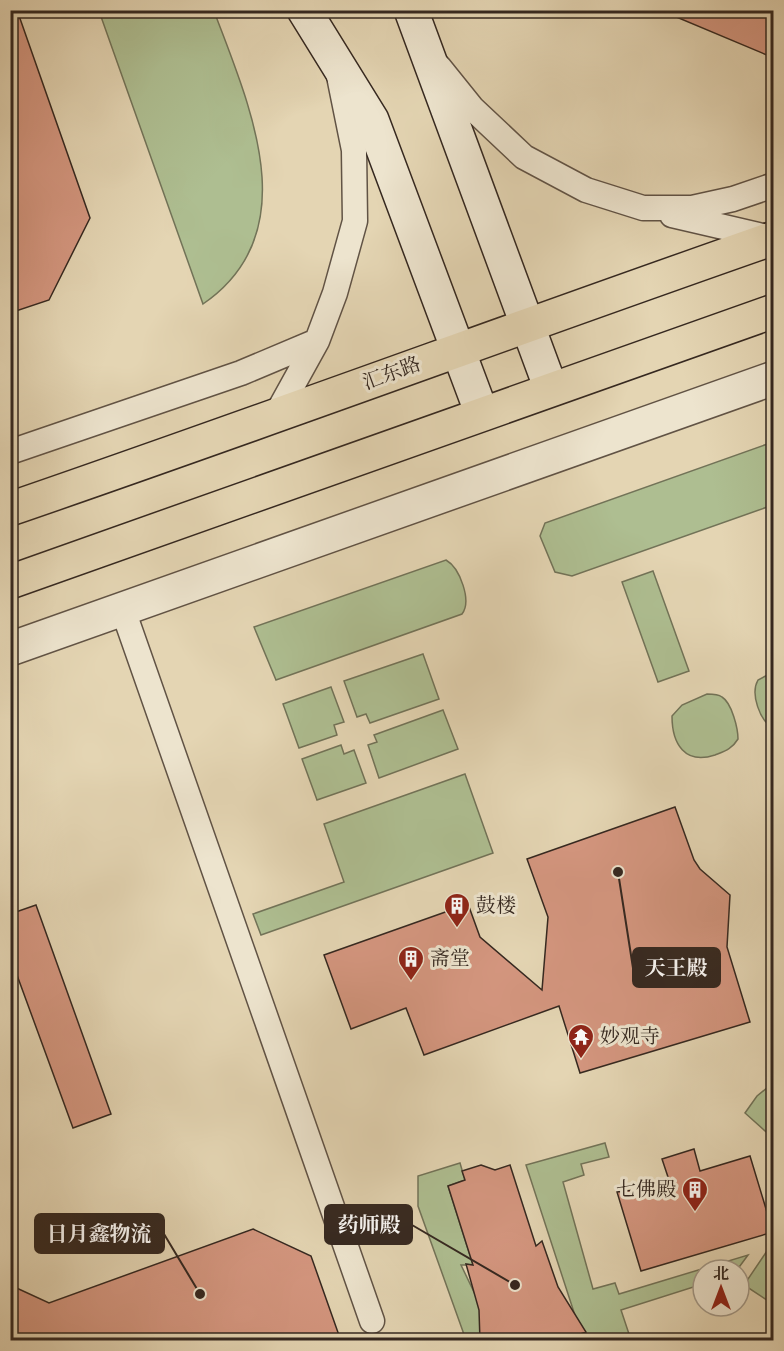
<svg xmlns="http://www.w3.org/2000/svg" width="784" height="1351" font-family="'Libre Bodoni','Noto Serif SC',serif">
  <style>
    .green { fill: #aebe91; stroke: #727358; stroke-width: 1.5 }
    .building { fill: #d4967f; stroke: #352820; stroke-width: 1.5 }
    .lines { fill: none; stroke-linecap: round; stroke-linejoin: round }
    .lane-casing { stroke: #615345; stroke-width: 27 }
    .street-casing { stroke: #615345; stroke-width: 36 }
    .secondary-casing { stroke: #352820; stroke-width: 36 }
    .primary-casing { stroke: #352820; stroke-width: 36 }
    .lane { stroke: #ede4ce; stroke-width: 24 }
    .street { stroke: #ede4ce; stroke-width: 33 }
    .secondary { stroke: #ede4ce; stroke-width: 33 }
    .primary { stroke: #e4d5b3; stroke-width: 33 }
    .labels { text-anchor: middle; dominant-baseline: central; stroke-width: 6; stroke-linejoin: round; paint-order: stroke }
    .street-label { font-size: 20px; fill: #352820; stroke: #ede4ce }
    .poi-label { font-size: 20px; fill: #352820; stroke: #ede4ce; text-anchor: start }
    .leader { fill: none; stroke: #352820; stroke-width: 2 }
    .callout-dot { fill: #352820; stroke: #ede4ce; stroke-width: 2 }
    .callout { fill: #352820; stroke: #352820; stroke-width: 2 }
    .callout-label { font-size: 21px; text-anchor: middle; font-weight: bold; fill: #fff }
  </style>
  <rect width="100%" height="100%" fill="#e4d5b3"/>
  <filter id="stains"><feTurbulence type="fractalNoise" baseFrequency=".00333" numOctaves="4"/><feColorMatrix values="0 0 0 0 .2 0 0 0 0 .09 0 0 0 0 .02 0 0 0 .5 -.17"/></filter>
  <radialGradient id="worn" r=".72"><stop offset=".6" stop-color="#630" stop-opacity="0"/><stop offset="1" stop-color="#630" stop-opacity=".3"/></radialGradient>
  <path class="green" d="M99,11H214C249,105 308,232 203,304Z
    M773,442V505L572,576L555,572L540,536L545,523Z
    M446,560C460,568 472,601 462,614L276,680L254,627Z
    M653,571L689,671L658,682L622,582Z
    M423,654L439,699L370,723L366,714L357,717L344,681Z
    M773,672H774L773,728C760,721 750,694 758,680Z
    M331,687L344,722L334,725L337,735L299,748L283,704Z
    M707,694C712,694 718,694 722,697C732,703 738,729 738,739C732,749 725,751 715,755C685,765 672,744 672,716L682,705Z
    M443,710L458,749L379,778L368,745L377,742L374,735Z
    M341,745L344,754L354,750L366,783L317,800L302,759Z
    M465,774L493,853L261,935L253,914L344,882L324,824Z
    M773,1083V1138L745,1113L757,1096Z
    M605,1143L609,1157L581,1164L584,1175L563,1182L593,1289L615,1283L619,1294L748,1255L737,1270H703V1284L621,1310L631,1340H583L526,1165Z
    M460,1163L465,1180L448,1186L473,1265H461L497,1340H466L418,1206V1176Z
    M773,1242V1304L744,1285Z"/>
  <path class="building" d="M10,10H17L90,218L49,300L10,313Z
    M662,10H774V58L662,11Z
    M675,807L694,860L700,869L730,895L727,947L750,1022L580,1073L559,1006L424,1055L406,1008L351,1029L324,955L468,904L480,937L542,990L548,917L527,859Z
    M36,905L111,1114L73,1128L10,956V914Z
    M694,1149L700,1171L750,1156L773,1232L641,1271L617,1192L635,1190L669,1180L662,1159Z
    M481,1165L495,1170L510,1165L536,1246L542,1241L558,1287L586,1332L560,1341H480L479,1310L466,1264L473,1265L448,1186L465,1180L462,1171Z
    M253,1229L311,1256L341,1341H10V1285L49,1303Z"/>
  <g class="lines">
    <defs>
      <path id="lane" d="M439,67L472,108L524,157L586,190L643,208H692L733,199L774,185
        M672,215L771,238
        M275,417L317,341
        M10,452L241,373L317,341L335,293L355,221L354,150L339,76
        M123,610L372,1321"/>
      <path id="street" d="M10,649L774,378"/>
      <path id="secondary" d="M304,10L372,120L482,414
        M411,10L551,389"/>
      <path id="primary" d="M10,509C266,421 519,327 774,238
        M10,582L774,311"/>
    </defs>
    <use href="#lane" class="lane-casing"/>
    <use href="#street" class="street-casing"/>
    <use href="#secondary" class="secondary-casing"/>
    <use href="#primary" class="primary-casing"/>
    <use href="#lane" class="lane"/>
    <use href="#street" class="street"/>
    <use href="#secondary" class="secondary"/>
    <use href="#primary" class="primary"/>
  </g>
  <defs>
    <symbol id="building-pin" viewBox="-11 -11 22 30"><path d="M0 17L-7.5 6A9.5 9.5 0 1 1 7.5 6Z" fill="#8f2418" stroke="#ede4ce"/><path d="M-4-6H4V6H1V3H-1V6H-4ZM-2.5-4.3h1.7v1.8h-1.7ZM.8-4.3h1.7v1.8H.8ZM-2.5-1h1.7V.8h-1.7ZM.8-1h1.7V.8H.8Z" fill="#fff"/></symbol>
    <symbol id="temple-pin" viewBox="-11 -11 22 30"><path d="M0 17L-7.5 6A9.5 9.5 0 1 1 7.5 6Z" fill="#8f2418" stroke="#ede4ce"/><path d="M0-6L5-2H3V0L6.5 2.5H4V6H1.5V3h-3V6H-4V2.5H-6.5L-3 0V-2H-5Z" fill="#fff"/></symbol>
  </defs>
  <g fill-rule="evenodd">
    <use href="#building-pin" x="442" y="891" width="30" height="40"/>
    <use href="#building-pin" x="396" y="944" width="30" height="40"/>
    <use href="#temple-pin" x="566" y="1022" width="30" height="40"/>
    <use href="#building-pin" x="680" y="1175" width="30" height="40"/>
  </g>
  <g class="labels">
    <g class="street-label">
      <text transform="translate(392 374) rotate(-20)">汇东路</text>
    </g>
    <g class="poi-label">
      <text x="476" y="906">鼓楼</text>
      <text x="430" y="959">斋堂</text>
      <text x="600" y="1037">妙观寺</text>
      <text x="676" y="1190" text-anchor="end">七佛殿</text>
    </g>
  </g>
  <path class="leader" d="M618 872L633 968M515 1285L412 1225M200 1294L164 1234"/>
  <g class="callout-dot">
    <circle cx="618" cy="872" r="6"/>
    <circle cx="515" cy="1285" r="6"/>
    <circle cx="200" cy="1294" r="6"/>
  </g>
  <g class="callout">
    <rect x="633" y="948" width="87" height="39" rx="6"/>
    <rect x="325" y="1205" width="87" height="39" rx="6"/>
    <rect x="35" y="1214" width="129" height="39" rx="6"/>
  </g>
  <g class="callout-label">
    <text x="676" y="975">天王殿</text>
    <text x="369" y="1232">药师殿</text>
    <text x="99" y="1241">日月鑫物流</text>
  </g>
  <rect width="784" height="1351" fill="none" stroke="#e4d5b3" stroke-width="36"/>
  <rect x="12" y="12" width="760" height="1327" fill="none" stroke="#352820" stroke-width="3"/>
  <rect x="18" y="18" width="748" height="1315" fill="none" stroke="#352820" stroke-width="1.5"/>
  <g transform="translate(721 1288)"><circle r="28" fill="#ede4ce" stroke="#a39988" stroke-width="1.5"/>
  <path d="M0-4.5L10 22L0 15L-10 22Z" fill="#8f2418"/>
  <text y="-9" font-size="16" font-weight="bold" text-anchor="middle" fill="#352820">北</text>
  </g>
  <rect width="100%" height="100%" filter="url(#stains)"/>
  <rect width="100%" height="100%" fill="url(#worn)"/>
</svg>
